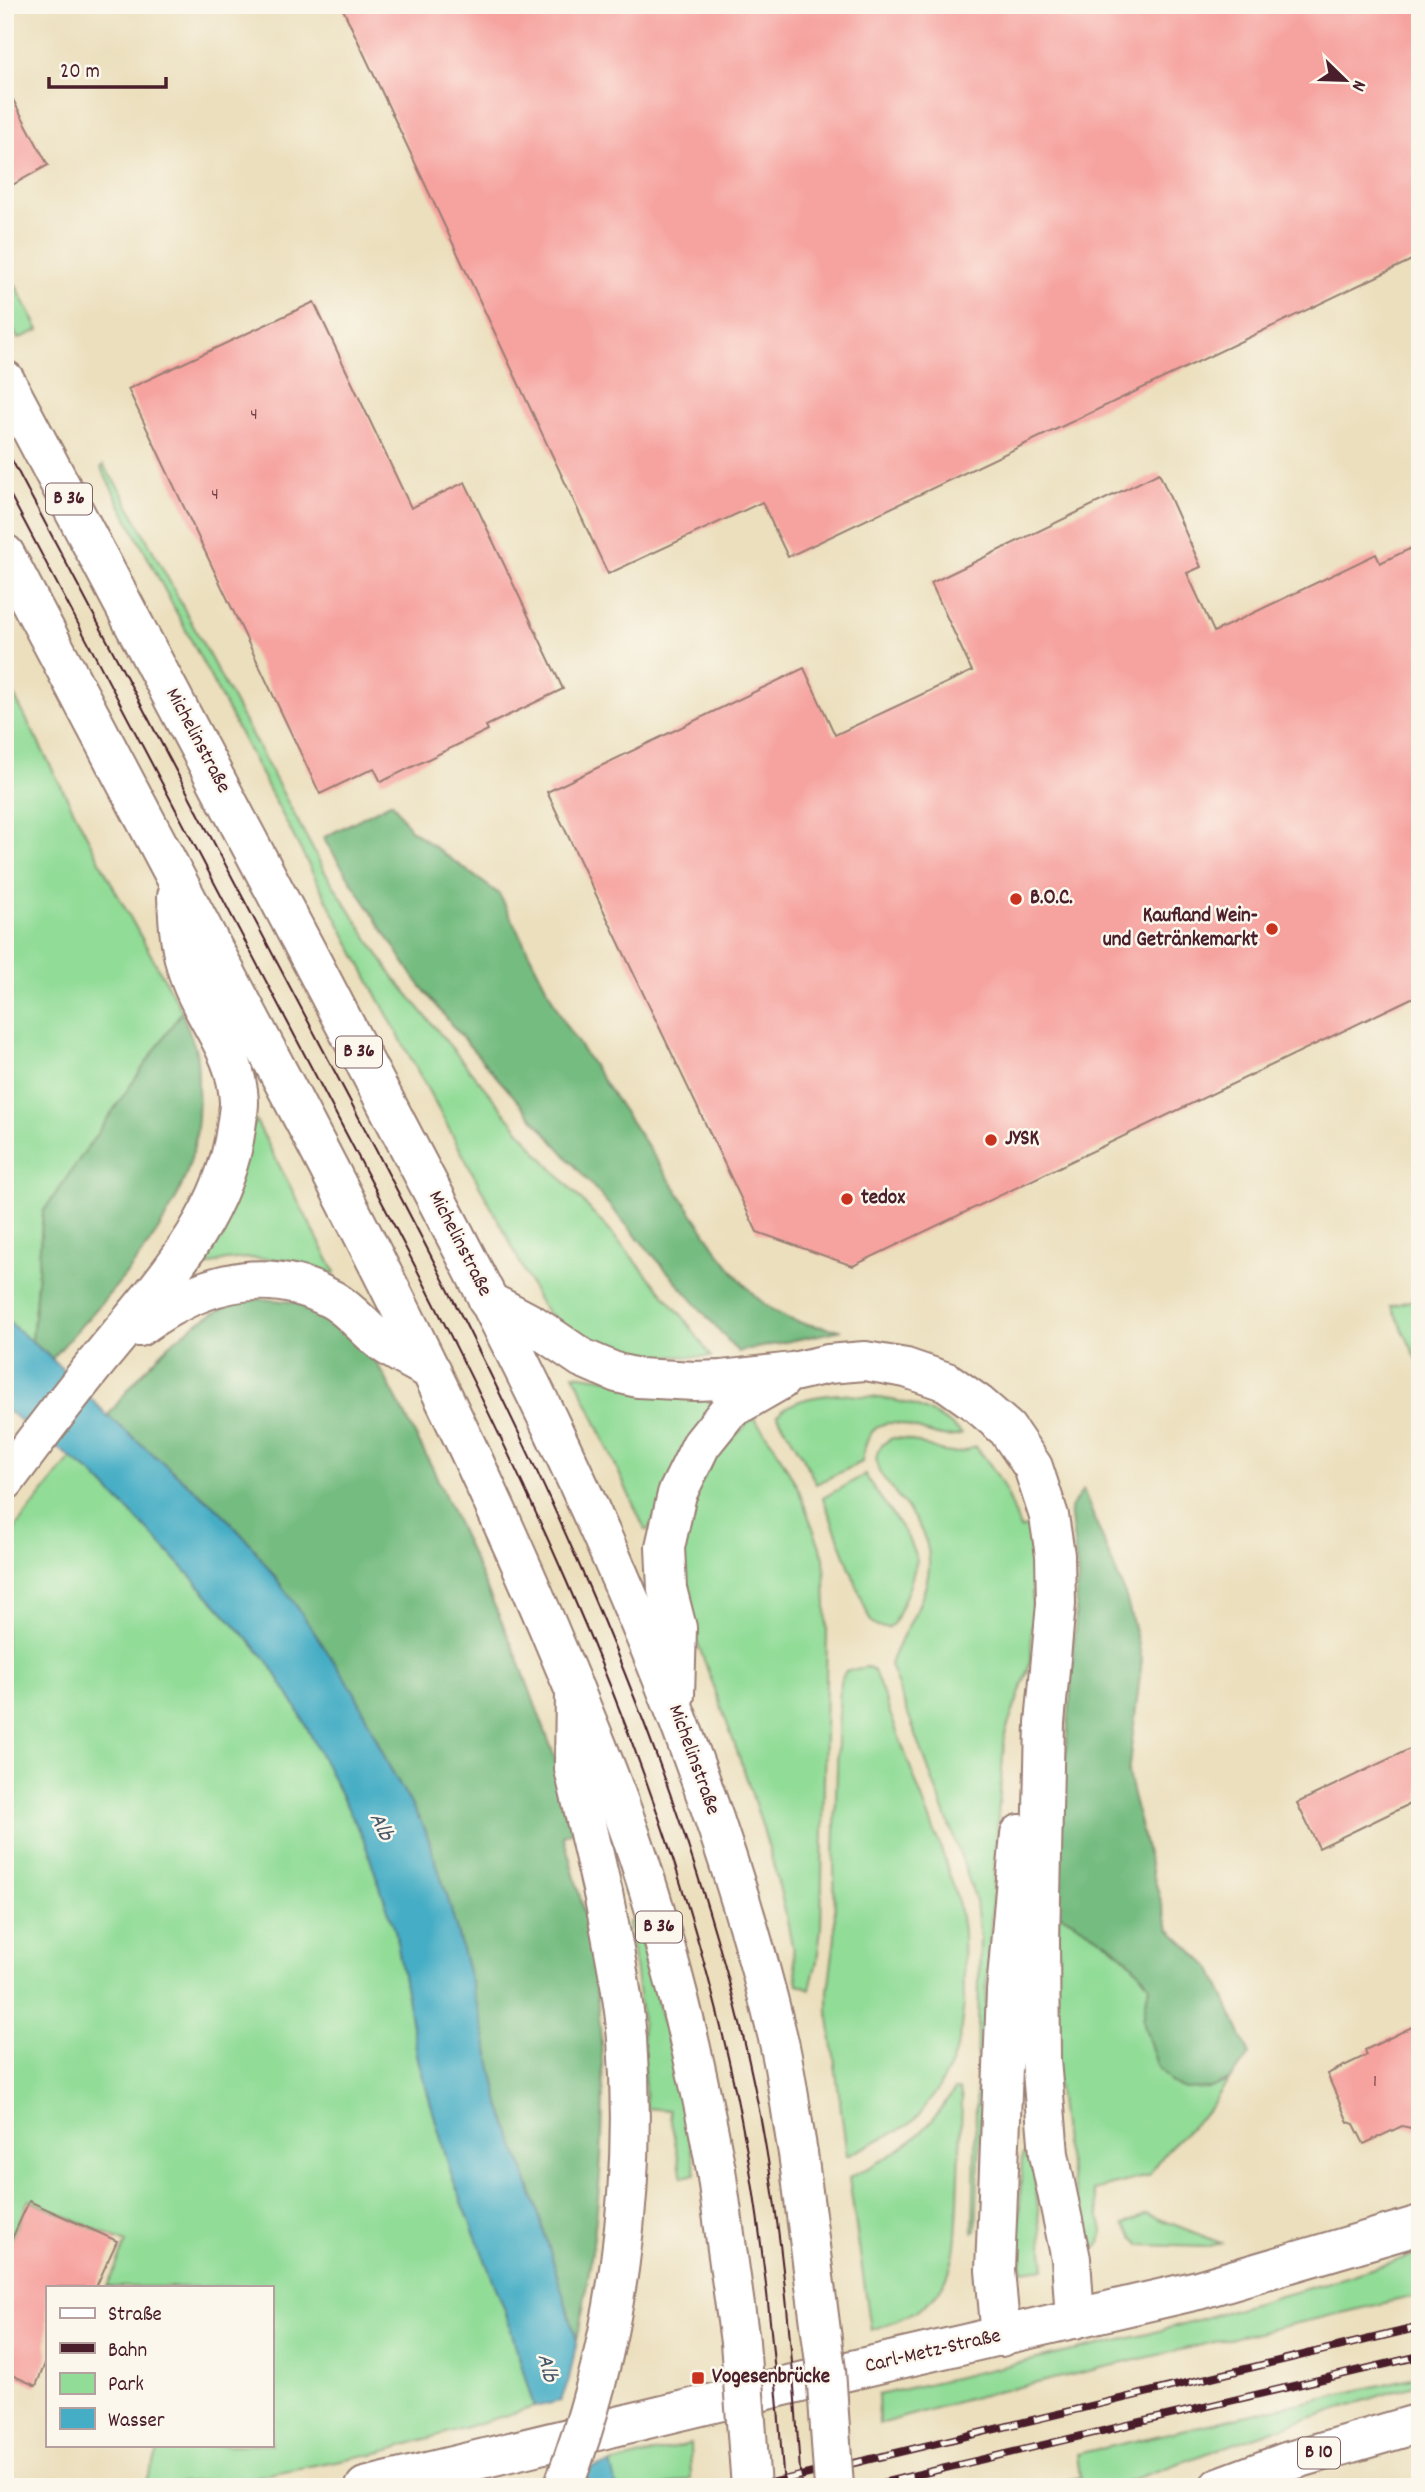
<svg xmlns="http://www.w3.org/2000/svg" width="1425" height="2492" font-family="Dekko,sans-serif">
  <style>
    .green { fill: #91dc97; stroke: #6e7e61; stroke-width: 2 }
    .forest { fill: #74bc80; stroke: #5f6e56; stroke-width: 2 }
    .water { fill: #45adc5; stroke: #486678; stroke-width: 2 }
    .building { fill: #f6a29f }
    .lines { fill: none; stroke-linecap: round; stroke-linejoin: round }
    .minor-casing { stroke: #9a7f74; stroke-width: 42 }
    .major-casing { stroke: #9a7f74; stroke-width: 42 }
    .highway-casing { stroke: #9a7f74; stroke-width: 42 }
    .minor { stroke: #fff; stroke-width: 38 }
    .major { stroke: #fff; stroke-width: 38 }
    .highway { stroke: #fff; stroke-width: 38 }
    .tram { stroke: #4a1f2b; stroke-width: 2 }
    .rail-casing { stroke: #4a1f2b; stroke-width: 8 }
    .rail { stroke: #fbf7ec; stroke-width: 5; stroke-dasharray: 16; stroke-linecap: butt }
    .major-bridge-casing { stroke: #9a7f74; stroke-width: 42; stroke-linecap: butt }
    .highway-bridge-casing { stroke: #9a7f74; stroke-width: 42; stroke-linecap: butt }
    .major-bridge { stroke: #fff; stroke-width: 38 }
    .highway-bridge { stroke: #fff; stroke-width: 38 }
    .poi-dot { fill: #c8321e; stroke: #fbf7ec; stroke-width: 2.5 }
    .labels { text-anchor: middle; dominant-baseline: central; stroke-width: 5; stroke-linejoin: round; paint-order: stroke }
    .number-label { font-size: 18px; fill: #754048 }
    .shield { fill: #fbf7ec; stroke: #7f6065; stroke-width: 2 }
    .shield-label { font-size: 19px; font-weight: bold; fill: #4a1f2b }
    .street-label { font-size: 21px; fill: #4a1f2b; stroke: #fbf7ec }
    .poi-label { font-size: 21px; font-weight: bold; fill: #4a1f2b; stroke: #fbf7ec; text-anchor: start }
    .water-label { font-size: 23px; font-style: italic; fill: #485869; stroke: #fbf7ec }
  </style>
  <rect width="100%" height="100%" fill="#fbf7ec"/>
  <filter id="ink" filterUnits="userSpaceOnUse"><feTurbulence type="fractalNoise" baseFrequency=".0143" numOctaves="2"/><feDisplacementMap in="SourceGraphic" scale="14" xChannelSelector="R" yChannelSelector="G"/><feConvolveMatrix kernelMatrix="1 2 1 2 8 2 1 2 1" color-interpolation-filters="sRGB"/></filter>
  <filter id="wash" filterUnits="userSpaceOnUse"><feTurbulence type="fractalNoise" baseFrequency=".00686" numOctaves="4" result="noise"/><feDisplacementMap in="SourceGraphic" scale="28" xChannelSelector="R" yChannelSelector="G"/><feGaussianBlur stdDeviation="1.57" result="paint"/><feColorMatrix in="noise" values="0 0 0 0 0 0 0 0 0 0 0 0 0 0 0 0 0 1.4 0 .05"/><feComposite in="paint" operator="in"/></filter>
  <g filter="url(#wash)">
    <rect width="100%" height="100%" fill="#ebdfbd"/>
    <path class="green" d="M5,265L39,330L18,339L5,313Z
      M103,465L121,491L325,872L391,974L538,1153L607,1228L684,1318L711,1357L667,1356V1363L643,1361L596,1347L548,1313L537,1298L509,1240L374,990L101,468Z
      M5,678L115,890L182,1011L43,1212L32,1341L52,1359L5,1415Z
      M255,1119L335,1272L334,1274L299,1262L275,1259L248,1258L226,1260L198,1268L200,1260L223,1224Z
      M1420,1298V1365L1391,1306Z
      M574,1374L719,1394L648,1530H645Z
      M840,1394C891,1399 921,1399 962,1434C929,1450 872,1384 862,1462L816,1484L803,1457L777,1415C794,1398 818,1396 840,1394Z
      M753,1417L774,1445L798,1488L824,1558L827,1631L821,1928L817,1961L810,1989L798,1984C781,1851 726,1725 682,1599L679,1571L695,1492L715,1458Z
      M893,1438C923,1437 946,1466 975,1446C999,1473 1009,1494 1020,1529L1029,1526L1033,1566L1031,1661L1005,1734L998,1815L985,2012L976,2231L973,2232L980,1939L976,1902L964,1865L890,1665C895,1646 908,1629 916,1611C948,1545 917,1523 879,1472C873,1456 877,1445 893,1438Z
      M71,1458L93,1474L164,1547L268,1661L298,1710L363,1838L395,1930L418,2059L451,2174L505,2310L534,2407L382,2452L248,2478L144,2485L161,2445H271V2287H107L126,2243L29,2200L5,2254V1541Z
      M866,1474L868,1480L907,1536L917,1560L909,1588L894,1623L888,1628L877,1627L870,1620L823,1498Z
      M866,1667L874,1671L881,1689L945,1860L959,1905L963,1931L964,2004L959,2042L951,2064L937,2091L919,2115L909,2125L847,2156L828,2010V1991L835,1937L834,1859L840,1681L846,1671Z
      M1058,1913C1093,1933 1127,1950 1149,1985L1143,2020L1157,2065L1218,2085L1229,2080L1209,2109L1169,2148L1148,2176L1093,2190L1103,2231L1099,2246L1092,2250L1086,2240L1064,2143L1055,2065Z
      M631,1920L637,1922C659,2006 682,2089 696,2174L682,2177L669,2110L646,2108L641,2010L629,1923Z
      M955,2090H959L962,2099C961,2134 959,2168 958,2202C955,2280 949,2304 871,2330L849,2178C878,2163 906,2149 928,2125C939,2114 946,2101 955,2090Z
      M1025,2153L1032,2156L1045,2268L1023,2271L1018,2252L1022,2156Z
      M1147,2214L1221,2243L1206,2247L1141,2245L1124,2225Z
      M1420,2253V2295L975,2397L879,2424L878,2395L1148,2334L1343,2278Z
      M1420,2376V2383L1291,2424L1111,2487H1040L1080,2477L1077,2454Z
      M690,2444L691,2479L658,2487H617L610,2464Z"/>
    <path class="forest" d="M392,802L410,829L499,894L565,1024L719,1253C739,1279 764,1313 798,1322C812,1326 828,1328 842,1330L738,1352L460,1035L415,979L323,838Z
      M182,1011C186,1024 192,1038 196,1051C198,1063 198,1077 198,1089C206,1204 121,1278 52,1359L32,1341L43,1212Z
      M262,1299L294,1302L324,1313L371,1354L384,1375L433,1469L517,1656L554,1755L573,1831L563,1835C572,1867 582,1900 588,1933C613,2072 604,2203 577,2341L536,2205L500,2105L482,2023L448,1899L425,1829L389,1766L355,1693L295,1604L251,1545L221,1512L108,1416C139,1374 177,1329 226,1307C236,1302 251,1301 262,1299Z
      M1083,1490L1126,1597L1142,1659L1128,1774L1148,1857L1169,1929L1212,1969L1250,2055L1229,2080L1218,2085L1210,2088L1185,2089L1172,2084L1157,2065L1145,2028L1143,2020L1149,1985C1127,1950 1093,1933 1058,1913L1056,1866L1070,1701L1078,1577L1070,1508Z"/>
    <path class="water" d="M5,1319L52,1359L108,1416L221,1512L251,1545L295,1604L355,1693L389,1766L425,1829L448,1899L482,2023L500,2105L536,2205L577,2341L569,2379L561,2401L534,2407L505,2310L451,2174L418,2059L395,1930L363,1838L298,1710L268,1661L164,1547L93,1474L5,1409Z
      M610,2464L617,2487H541V2478Z"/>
    <g id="blocks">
      <path class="building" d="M341,5H1420V256L788,557L762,502L608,574Z
        M5,85L48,165L5,189Z
        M314,302L411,508L465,482L563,689L486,726L488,730L381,782L374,768L320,794L128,389Z
        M1159,473L1201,567L1187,573L1214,632L1376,554L1380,563L1420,544V994L853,1266L757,1232L547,792L804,668L835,735L972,671L931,583Z
        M1420,1744V1799L1319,1848L1297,1803Z
        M1420,2023V2130L1402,2126L1364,2144L1354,2124L1348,2122L1327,2074L1367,2055L1365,2050Z
        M29,2201L117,2241L96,2287H47V2359L36,2386L5,2372V2254Z"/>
    </g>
  </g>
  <g filter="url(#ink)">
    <use href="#blocks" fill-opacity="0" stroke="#9a7f74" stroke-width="2"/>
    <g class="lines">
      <defs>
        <path id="minor" d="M365,2487L809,2380L1198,2290L1420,2225"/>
        <path id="major" d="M5,380C137,629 268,877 398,1126C451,1228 505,1328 554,1432C646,1626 728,1828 778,2038C787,2075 791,2115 798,2153
          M5,554C101,735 196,917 292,1098C383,1271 471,1446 548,1627C580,1703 613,1781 639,1859C672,1961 697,2065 716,2170
          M488,1301L532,1324L582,1358L617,1373L638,1378L695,1381L721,1380L793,1372L828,1364L865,1361L906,1368L947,1382L978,1404L1007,1429L1033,1467L1049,1516L1055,1555L1056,1604L1045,1723L1040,1941L1041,2060L1049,2154L1071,2259L1075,2319
          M139,1327C198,1284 265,1262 333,1300C352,1311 364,1328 382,1342C396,1353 416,1362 432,1371
          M5,1481C36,1440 67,1398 100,1358C156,1289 224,1220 236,1128C237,1120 239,1110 239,1102C237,1052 206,1022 190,979C180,951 178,925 177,896
          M675,1695L677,1628L667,1589L665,1547L677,1494L701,1445L729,1410L781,1380
          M1001,2337L995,2270L1006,1991L1020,1834"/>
        <path id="highway" d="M575,1691L574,1769L603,1893
          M1219,2487L1286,2462L1420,2423"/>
      </defs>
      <use href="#minor" class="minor-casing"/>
      <use href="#major" class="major-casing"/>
      <use href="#highway" class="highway-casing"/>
      <use href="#minor" class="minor"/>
      <use href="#major" class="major"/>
      <use href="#highway" class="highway"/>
      <path class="tram" d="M5,447C116,657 226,866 337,1076C503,1390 667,1709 748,2057C780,2198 792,2343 801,2487
        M5,485C117,697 228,909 340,1122C499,1424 655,1730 730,2066C761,2204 774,2345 784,2487"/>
      <defs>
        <path id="rail" d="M754,2487L1420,2327
          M865,2487L1420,2356"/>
      </defs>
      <use href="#rail" class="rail-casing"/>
      <use href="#rail" class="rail"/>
      <defs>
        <path id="major-bridge" d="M798,2153L826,2370L834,2487
          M716,2170L740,2342L751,2487"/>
        <path id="highway-bridge" d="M563,2487C617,2346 638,2189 627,2039C623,1990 612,1941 603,1893"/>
      </defs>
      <use href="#major-bridge" class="major-bridge-casing"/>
      <use href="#highway-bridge" class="highway-bridge-casing"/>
      <use href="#major-bridge" class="major-bridge"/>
      <use href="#highway-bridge" class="highway-bridge"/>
    </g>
  </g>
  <g class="poi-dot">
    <circle cx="1016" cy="899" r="7"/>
    <circle cx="1272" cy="929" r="7"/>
    <circle cx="991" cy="1140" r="7"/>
    <circle cx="847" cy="1199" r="7"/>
    <rect x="691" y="2371" width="14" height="14" rx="3.5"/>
  </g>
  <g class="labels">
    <g class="number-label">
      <text x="254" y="415">4</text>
      <text x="215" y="495">4</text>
      <text x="1375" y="2082">1</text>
    </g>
    <g class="shield">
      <rect x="46" y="483.5" width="46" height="31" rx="5"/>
      <rect x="336" y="1036.5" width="46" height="31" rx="5"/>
      <rect x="636" y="1911.5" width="46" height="31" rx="5"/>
      <rect x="1298" y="2437.5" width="42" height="31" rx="5"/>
    </g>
    <g class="shield-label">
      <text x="69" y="499">B 36</text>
      <text x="359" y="1052">B 36</text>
      <text x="659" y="1927">B 36</text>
      <text x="1319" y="2453">B 10</text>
    </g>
    <g class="street-label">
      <text transform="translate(197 741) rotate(62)">Michelinstraße</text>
      <text transform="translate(459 1244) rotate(63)">Michelinstraße</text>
      <text transform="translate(693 1760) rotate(70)">Michelinstraße</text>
      <text transform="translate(933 2352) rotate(-13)">Carl-Metz-Straße</text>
    </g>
    <g class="poi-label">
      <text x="1030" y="899">B.O.C.</text>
      <text x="1258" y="917" text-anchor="end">Kaufland Wein-<tspan x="1258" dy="24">und Getränkemarkt</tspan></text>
      <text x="1005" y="1140">JYSK</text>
      <text x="861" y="1199">tedox</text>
      <text x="712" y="2378">Vogesenbrücke</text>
    </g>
    <g class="water-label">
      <text transform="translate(380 1827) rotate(65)">Alb</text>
      <text transform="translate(546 2368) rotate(76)">Alb</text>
    </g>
  </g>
  <rect width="1425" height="2492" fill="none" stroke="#fbf7ec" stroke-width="28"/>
  <rect x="46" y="2286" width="228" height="161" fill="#fbf7ec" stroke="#b4a19f" stroke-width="2"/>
  <rect x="60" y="2308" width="35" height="10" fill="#ffffff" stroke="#b4a19f" stroke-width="2"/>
  <text x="108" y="2320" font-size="21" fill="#4a1f2b">Straße</text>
  <rect x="60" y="2343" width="35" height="10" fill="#4a1f2b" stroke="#b4a19f" stroke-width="2"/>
  <text x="108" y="2356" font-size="21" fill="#4a1f2b">Bahn</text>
  <rect x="60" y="2373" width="35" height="21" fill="#91dc97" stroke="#b4a19f" stroke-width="2"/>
  <text x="108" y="2390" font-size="21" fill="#4a1f2b">Park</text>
  <rect x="60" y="2408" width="35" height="21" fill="#45adc5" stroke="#b4a19f" stroke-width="2"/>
  <text x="108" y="2426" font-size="21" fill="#4a1f2b">Wasser</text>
  <g transform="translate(1345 80) rotate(113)" stroke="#fbf7ec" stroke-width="5" paint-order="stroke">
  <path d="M0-5L12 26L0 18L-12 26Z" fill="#4a1f2b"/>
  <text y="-10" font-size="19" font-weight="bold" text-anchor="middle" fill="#4a1f2b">N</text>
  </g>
  <path d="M49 77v10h117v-10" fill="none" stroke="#4a1f2b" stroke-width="3.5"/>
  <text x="60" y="77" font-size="21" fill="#4a1f2b" stroke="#fbf7ec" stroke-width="5" paint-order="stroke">20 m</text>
</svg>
